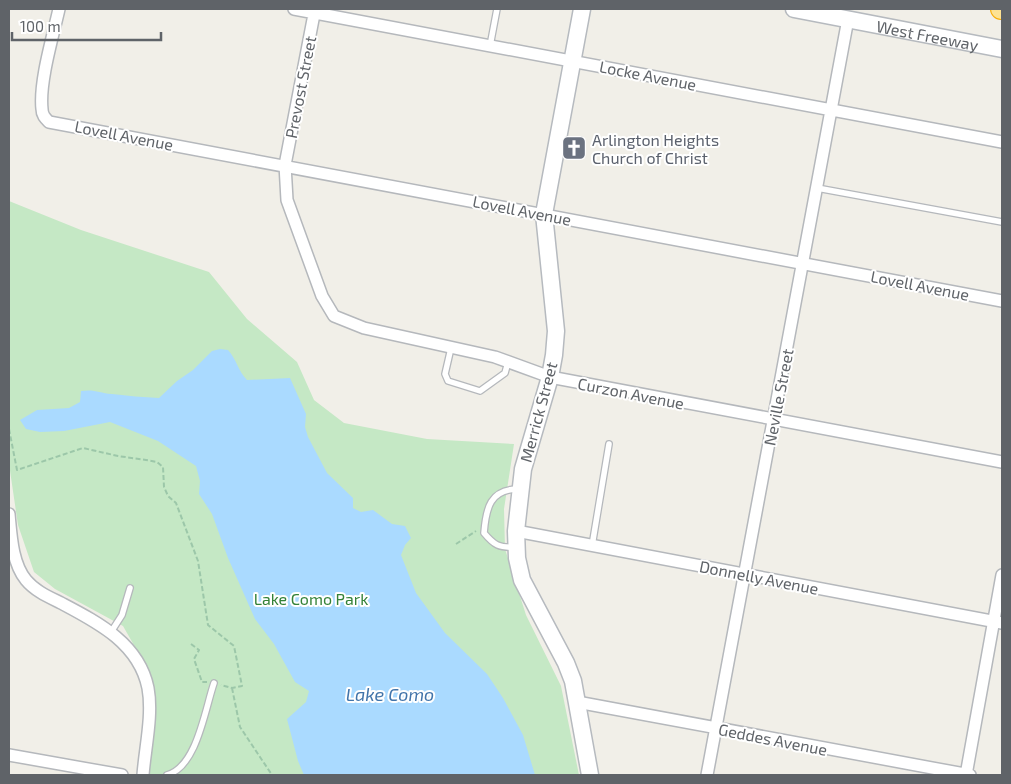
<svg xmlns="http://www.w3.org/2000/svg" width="1011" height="784" font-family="'Exo 2',sans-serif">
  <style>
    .green { fill: #c5e8c5 }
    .water { fill: #aadaff }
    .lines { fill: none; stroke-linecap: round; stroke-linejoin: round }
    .lane-casing { stroke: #b5b8bc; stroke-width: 8 }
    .street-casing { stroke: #b5b8bc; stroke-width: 14 }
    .secondary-casing { stroke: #b6babf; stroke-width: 19 }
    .highway-casing { stroke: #f9ab00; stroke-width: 22 }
    .path { stroke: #9cc7a9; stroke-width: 2; stroke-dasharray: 5 2.5; stroke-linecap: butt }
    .lane { stroke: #fff; stroke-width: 5.5 }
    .street { stroke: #fff; stroke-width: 11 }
    .secondary { stroke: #fff; stroke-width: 16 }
    .highway { stroke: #fde293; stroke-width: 20 }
    .labels { text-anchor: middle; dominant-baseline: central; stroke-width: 4; stroke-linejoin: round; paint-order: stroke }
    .street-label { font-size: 16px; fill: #5f6368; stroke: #fff }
    .worship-label { font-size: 16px; fill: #5b616d; stroke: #fff; text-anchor: start }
    .park-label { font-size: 16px; fill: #348238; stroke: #fff }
    .water-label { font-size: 18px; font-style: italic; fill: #4174aa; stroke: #fff }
  </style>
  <rect width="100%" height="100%" fill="#f1efe8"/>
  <path class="green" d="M9,201L81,230L209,272L247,319L297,362L314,400L344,423L427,439L514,444L504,509L505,549L526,615L561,686L579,775H149L151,675L123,626L55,589L34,572L18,525L9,464Z"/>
  <path class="water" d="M220,349L228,350C237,360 238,371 247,380L290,378L306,414L305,427L308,437L327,473L353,498V508L361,512L373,510L392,524L405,526L411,538L405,545L401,555L416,593L445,633L487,674L503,698L523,735L535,775H304L298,761L287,719L306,702L309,691L295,682L274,644L255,619L228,558L212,514L199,494L200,481L196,466L158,441L110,422L64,431L40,432L26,429L20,420L37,410L69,408L80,402L81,391C95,389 99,393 112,394C128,396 143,397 159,398L177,381L193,370L212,351Z"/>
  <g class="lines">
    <defs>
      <path id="lane" d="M490,46L497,9
        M817,188L1002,222
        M451,348L445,374L448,381L480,391L505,373L508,362
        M592,546L609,444
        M515,547C499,548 494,545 484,533C486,508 490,489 519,489
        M111,632L122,615L130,588
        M167,775C197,767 205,709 214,683"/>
      <path id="street" d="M59,9C53,36 39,82 42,109C42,115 45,118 49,122L1002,301
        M294,9L1002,142
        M315,9L285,165L287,200L322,296L334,316L364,328L495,357L550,377L1002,462
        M9,514C11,535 12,563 26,580C35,591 49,597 61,603C97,622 139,643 148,688C153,715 145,748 143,775
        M516,531L1002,623
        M577,702L970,775
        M9,755L122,775
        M707,775L848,19
        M966,775L1002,575"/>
      <g id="secondary">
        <path d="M582,9L544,214L556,331L554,355L550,377L523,469L516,531L517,558L522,580L566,663L573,681L590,775"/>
        <path id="s1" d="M794,9L1002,49"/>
      </g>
      <path id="highway" d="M1001,9H1002"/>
    </defs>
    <use href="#lane" class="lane-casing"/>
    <use href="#street" class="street-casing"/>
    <use href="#secondary" class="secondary-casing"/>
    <use href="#highway" class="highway-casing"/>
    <path class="path" d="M9,429L17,470L83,448L118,456L146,460L157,462L163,467L164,487L168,496L176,503L198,561L208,625L234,646L242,686L232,688L221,685
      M456,544L476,531
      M191,644L199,650L194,659L202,682H207
      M232,688L240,727L272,775"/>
    <use href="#lane" class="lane"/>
    <use href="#street" class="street"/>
    <use href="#secondary" class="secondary"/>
    <use href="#highway" class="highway"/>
  </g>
  <defs>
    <symbol id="church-square" viewBox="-11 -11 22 22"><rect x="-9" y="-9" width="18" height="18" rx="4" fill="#6b7280" stroke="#fff"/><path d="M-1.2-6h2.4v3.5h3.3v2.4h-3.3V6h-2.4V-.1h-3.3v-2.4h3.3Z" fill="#fff"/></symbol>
  </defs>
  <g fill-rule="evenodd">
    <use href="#church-square" x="560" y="134" width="28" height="28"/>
  </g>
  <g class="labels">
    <g class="street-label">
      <text stroke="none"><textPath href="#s1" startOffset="136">West Freeway</textPath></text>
      <text transform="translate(648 75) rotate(11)">Locke Avenue</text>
      <text transform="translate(300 87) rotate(-79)">Prevost Street</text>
      <text transform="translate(124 135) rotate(11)">Lovell Avenue</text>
      <text transform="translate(522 210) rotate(11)">Lovell Avenue</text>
      <text transform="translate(920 285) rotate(11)">Lovell Avenue</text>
      <text transform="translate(631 393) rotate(11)">Curzon Avenue</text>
      <text transform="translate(778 397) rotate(-79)">Neville Street</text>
      <text transform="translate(538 412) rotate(-75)">Merrick Street</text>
      <text transform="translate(759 577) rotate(11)">Donnelly Avenue</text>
      <text transform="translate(773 739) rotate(11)">Geddes Avenue</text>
    </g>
    <g class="worship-label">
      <text x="592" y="139">Arlington Heights<tspan x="592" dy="18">Church of Christ</tspan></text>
    </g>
    <g class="park-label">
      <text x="311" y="598">Lake Como Park</text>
    </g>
    <g class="water-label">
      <text x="390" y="694">Lake Como</text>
    </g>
  </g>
  <rect width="1011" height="784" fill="none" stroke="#5f6368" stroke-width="20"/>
  <path d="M12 32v8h149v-8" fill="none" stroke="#5f6368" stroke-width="2.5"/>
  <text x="20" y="32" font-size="15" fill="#5f6368" stroke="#ffffff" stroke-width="4" paint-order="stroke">100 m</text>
</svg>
